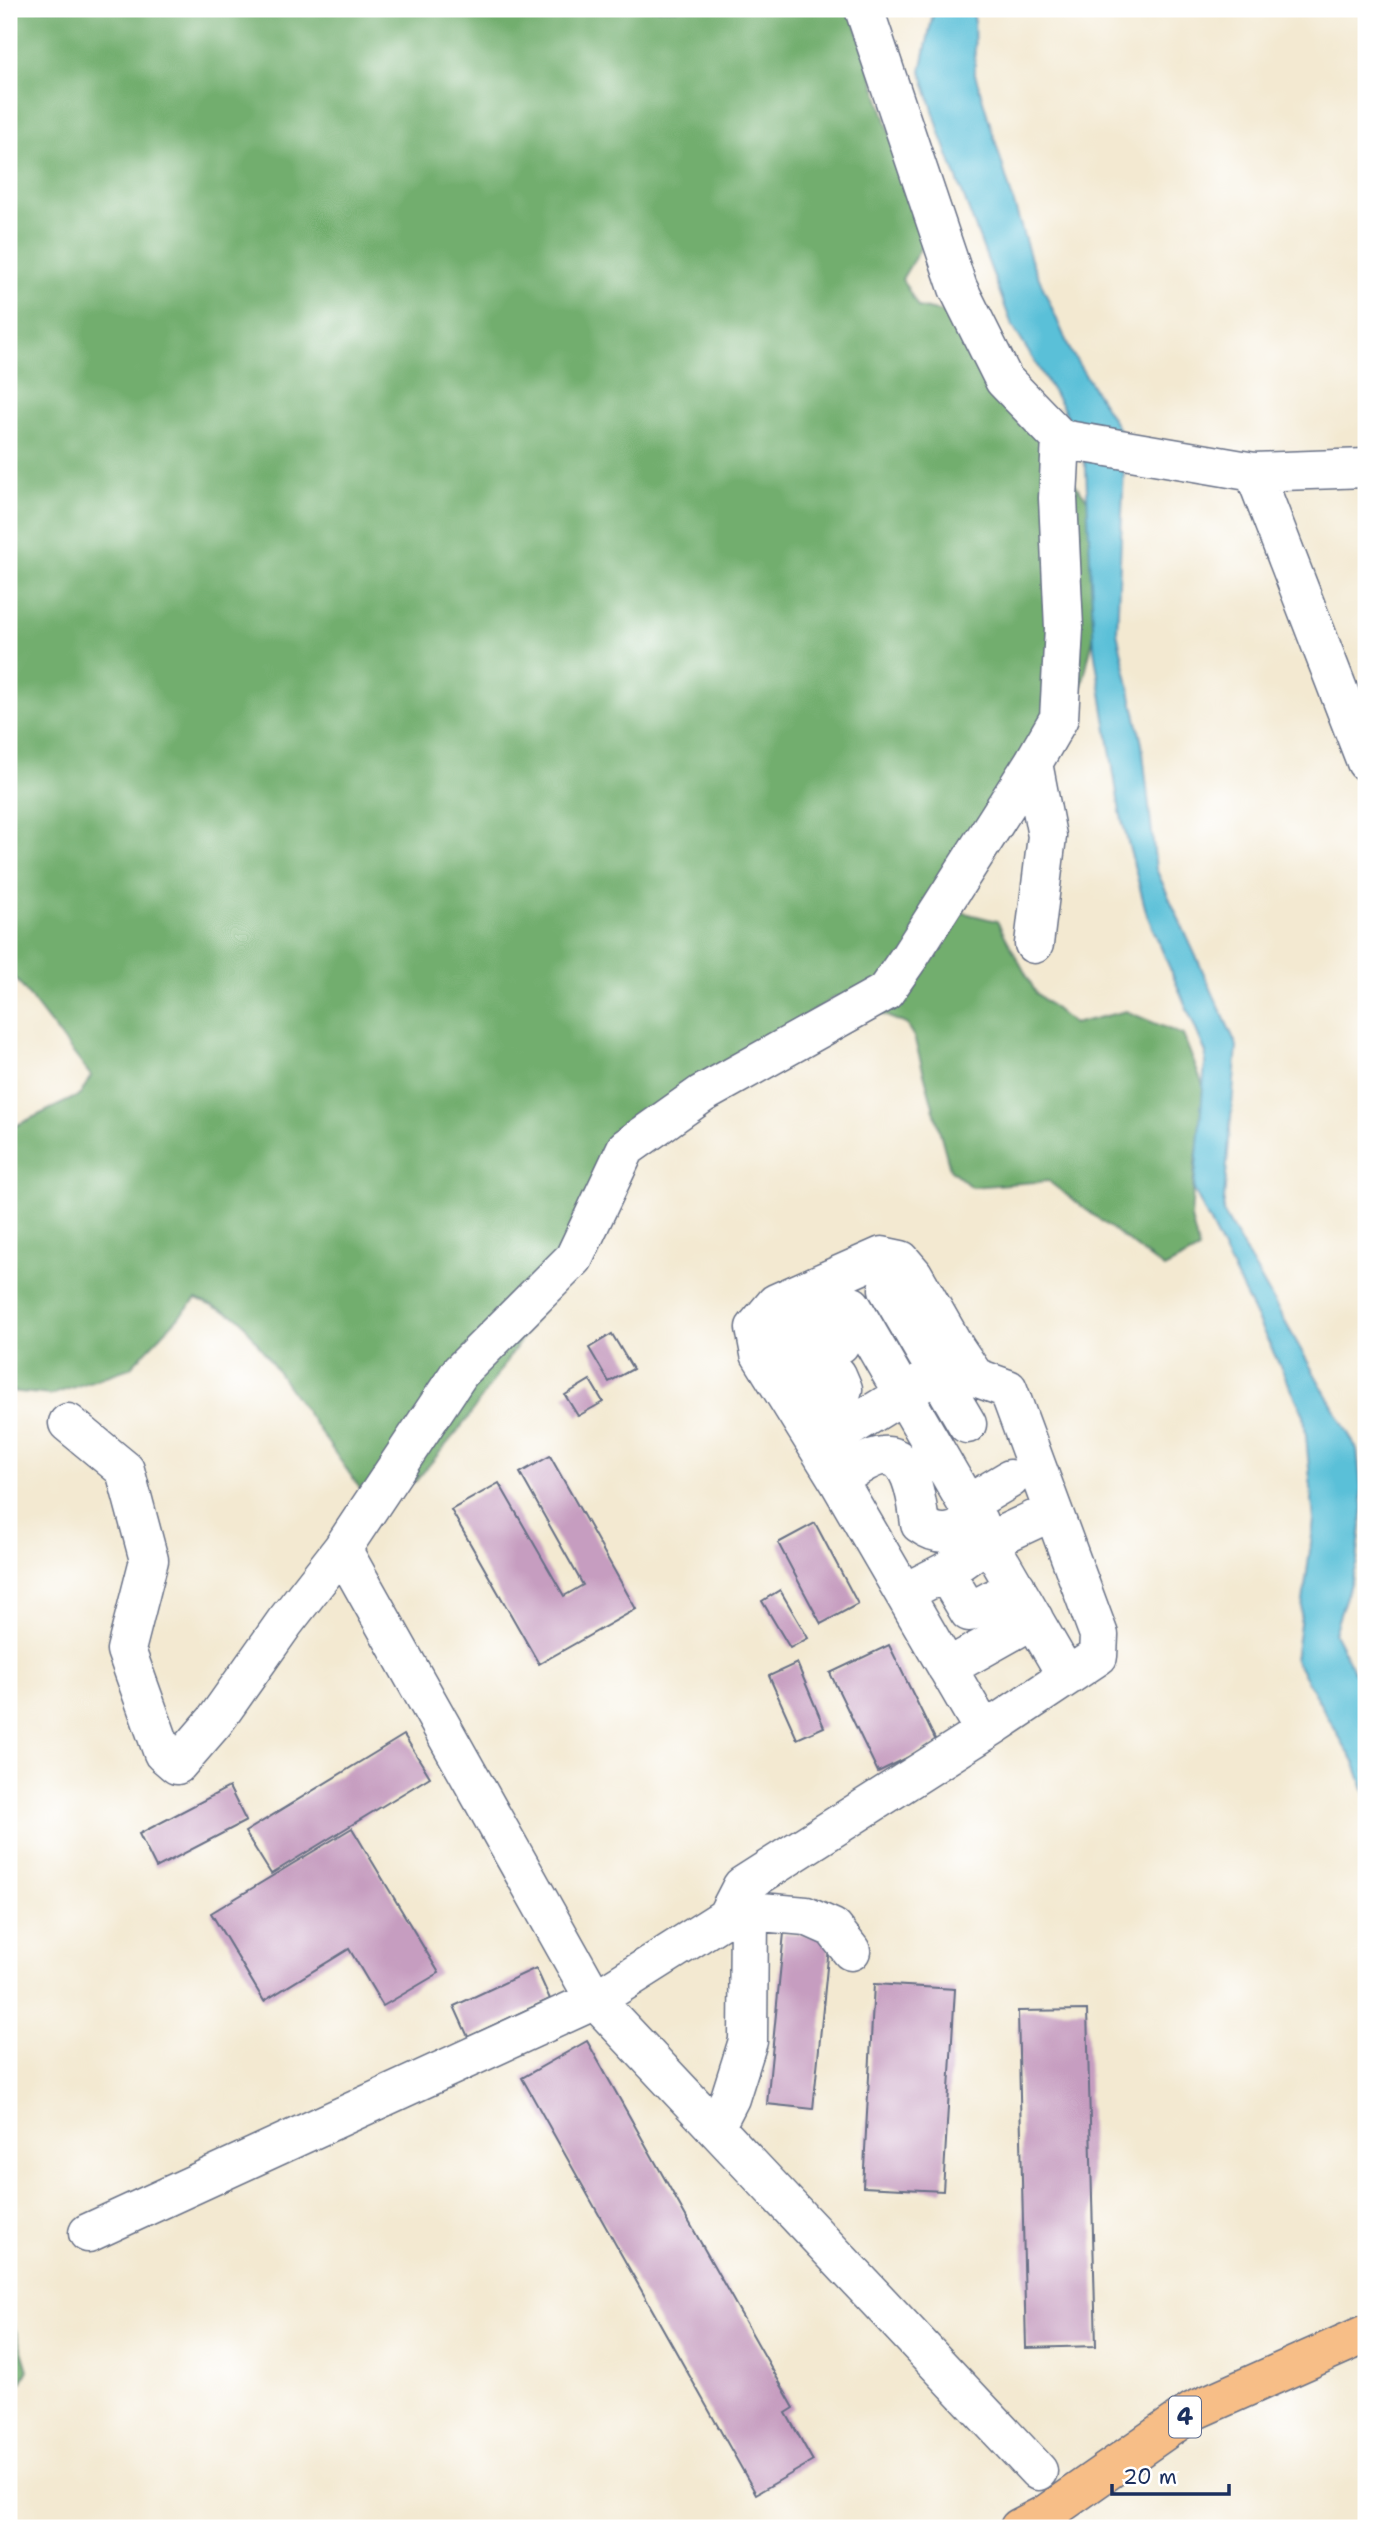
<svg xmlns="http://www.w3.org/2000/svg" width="1375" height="2537" font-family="'Shantell Sans',sans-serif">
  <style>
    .forest { fill: #72ae6e; stroke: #466e66; stroke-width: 2 }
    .water { fill: #5ac0d8; stroke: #3a789b; stroke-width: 2 }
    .building { fill: #c69dc0 }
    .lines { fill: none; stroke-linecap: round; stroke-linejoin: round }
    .minor-casing { stroke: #677086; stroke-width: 41 }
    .major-casing { stroke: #677086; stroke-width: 41 }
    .minor { stroke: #fff; stroke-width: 38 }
    .major { stroke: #f7be87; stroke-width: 38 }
    .labels { text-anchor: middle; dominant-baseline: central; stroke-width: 5; stroke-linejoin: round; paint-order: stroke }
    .shield { fill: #fff; stroke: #5f6d8e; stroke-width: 2 }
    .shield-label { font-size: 24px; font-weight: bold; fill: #1b2f5e }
  </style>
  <rect width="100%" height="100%" fill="#fff"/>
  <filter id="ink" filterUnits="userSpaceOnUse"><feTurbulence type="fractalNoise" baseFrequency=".0143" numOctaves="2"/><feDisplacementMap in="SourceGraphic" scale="14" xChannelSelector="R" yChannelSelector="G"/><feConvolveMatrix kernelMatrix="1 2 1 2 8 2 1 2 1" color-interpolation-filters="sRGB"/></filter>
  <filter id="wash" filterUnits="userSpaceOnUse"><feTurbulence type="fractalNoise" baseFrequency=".00686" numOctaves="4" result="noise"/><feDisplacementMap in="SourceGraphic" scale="28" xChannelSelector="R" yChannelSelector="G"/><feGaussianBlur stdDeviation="1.57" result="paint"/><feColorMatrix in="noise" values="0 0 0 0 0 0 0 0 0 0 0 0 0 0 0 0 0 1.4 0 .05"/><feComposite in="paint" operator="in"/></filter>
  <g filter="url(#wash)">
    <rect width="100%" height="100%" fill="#f3e9d1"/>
    <path class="forest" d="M9,9H851L924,242L902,279L918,307L957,315L1048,453L1088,500L1094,635L1072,727L953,910L997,921L1036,993L1073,1024L1126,1011L1183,1035L1208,1098L1195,1163L1191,1218L1199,1250L1164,1268L1048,1181L971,1187L950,1169L914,1037L906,1024L837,996L609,1140L550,1297L466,1421L415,1482L361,1490L240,1318L196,1299L130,1368L51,1395L9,1391V1129L80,1095L91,1076L9,970Z
      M9,2310L28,2370L9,2405Z"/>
    <path class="water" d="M934,9H974L975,74L1031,260L1071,352L1120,431L1124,467L1117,632L1142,744L1156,869L1237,1046L1223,1212L1357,1449L1363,1507L1357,1562L1334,1633L1366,1695V1795L1355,1764L1295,1660L1314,1521L1304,1415L1194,1190L1206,1053L1147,915L1120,812L1094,649L1086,468L1075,430L1062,406L1012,325L941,136L921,71Z"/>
    <g id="blocks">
      <path class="building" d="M612,1334L633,1369L609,1382L589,1348Z
        M590,1380L603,1402L578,1416L565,1395Z
        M550,1456L636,1609L539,1664L451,1510L499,1483L564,1596L583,1585L520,1473Z
        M815,1523L858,1604L821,1624L778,1543Z
        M780,1590L808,1638L790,1648L762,1601Z
        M889,1645L937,1743L878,1772L830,1673Z
        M797,1663L824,1727L797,1739L769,1676Z
        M404,1735L430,1777L271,1874L245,1832Z
        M229,1787L246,1821L156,1868L139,1834Z
        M352,1828L439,1973L383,2006L349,1949L264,2001L211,1913Z
        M784,1933L830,1937L813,2109L767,2104Z
        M536,1968L550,1999L468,2037L454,2006Z
        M874,1984L955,1989L943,2191L863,2187Z
        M1087,2010L1096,2346L1026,2348L1018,2011Z
        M587,2041L794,2408L786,2413L813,2461L756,2494L522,2078Z"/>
    </g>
  </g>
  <g filter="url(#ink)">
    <use href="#blocks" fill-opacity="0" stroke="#677086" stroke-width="2"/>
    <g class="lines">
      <defs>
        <path id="minor" d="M864,9L958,288L1004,380L1061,439L1254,472L1366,468
          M1254,472L1366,762
          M1033,763L1047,836L1034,944
          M888,1289L967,1424
          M797,1353L834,1332L840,1344L827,1349C821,1359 824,1366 832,1374
          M760,1354L852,1306L1066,1675
          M790,1376L813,1407L819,1403L828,1406L838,1402L843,1389L837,1375
          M68,1423L125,1470L149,1560L126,1650L163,1753L177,1765L215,1721L285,1622L342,1549L460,1372L574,1258L626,1148L702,1094L885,992L910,956L1033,763L1059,718L1064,628L1058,498L1061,439
          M818,1447L962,1358
          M838,1480C850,1472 868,1457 883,1456C913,1453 917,1504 920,1524C942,1540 955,1532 978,1521
          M968,1504L1010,1479
          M342,1549L595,2000L1038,2471
          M945,1572L969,1612L1016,1587
          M904,1593L945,1572L989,1541L1053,1511
          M947,1668L1034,1619
          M726,1917L749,1911L806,1916L833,1928L851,1951
          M715,2127L730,2098L748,2041L749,1911
          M88,2233L595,2000L726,1917L742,1886L993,1726L1098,1656L1099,1635L1008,1389L975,1377L956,1349L913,1274L901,1260L882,1256L776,1303L755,1328L760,1354L838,1480L977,1719L993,1726"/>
        <path id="major" d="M1019,2528L1046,2514L1193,2411L1366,2334"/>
      </defs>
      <use href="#minor" class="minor-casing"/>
      <use href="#major" class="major-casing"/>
      <use href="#minor" class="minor"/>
      <use href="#major" class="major"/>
    </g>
  </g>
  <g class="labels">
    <rect class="shield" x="1169" y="2396.5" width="32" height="41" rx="5"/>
    <g class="shield-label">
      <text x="1185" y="2417">4</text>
    </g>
  </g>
  <rect width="1375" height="2537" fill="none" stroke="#fff" stroke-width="35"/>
  <path d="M1112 2484v10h117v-10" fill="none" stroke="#1b2f5e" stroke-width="3.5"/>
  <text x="1123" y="2484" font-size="21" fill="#1b2f5e" stroke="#ffffff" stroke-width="5" paint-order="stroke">20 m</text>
</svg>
